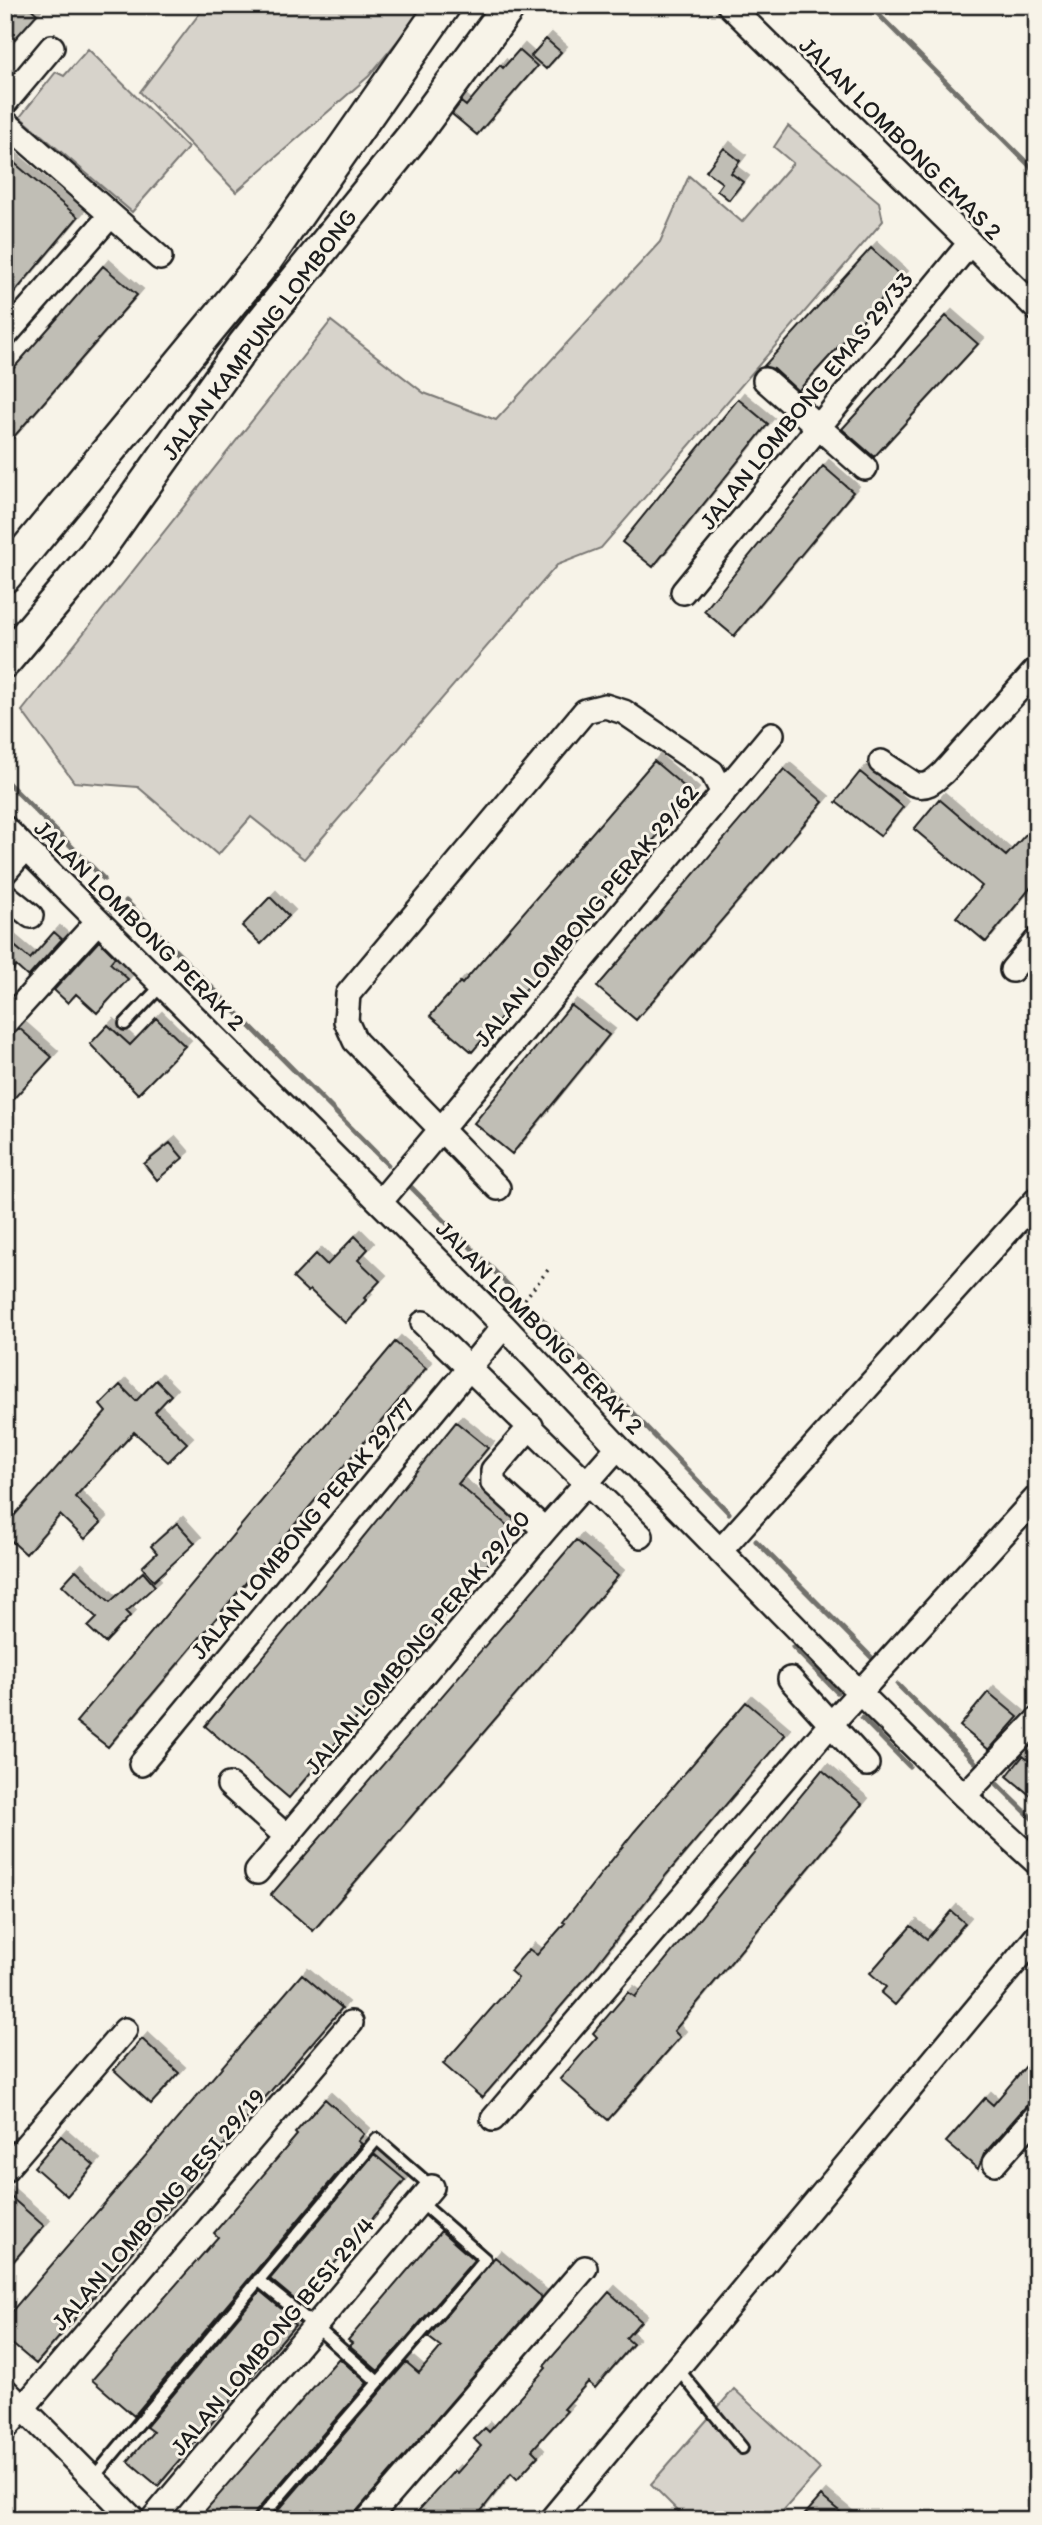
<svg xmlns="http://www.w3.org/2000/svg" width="1042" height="2525" font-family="Itim,sans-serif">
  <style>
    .green { fill: #d7d3cb; stroke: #7a7874; stroke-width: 2 }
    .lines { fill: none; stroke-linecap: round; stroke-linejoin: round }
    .stream { stroke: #72716c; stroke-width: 5 }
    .building { fill: #c0beb5; stroke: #1c1c1c; stroke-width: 2; filter: url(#shadow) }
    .lane-casing { stroke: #1c1c1c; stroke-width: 16 }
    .street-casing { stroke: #1c1c1c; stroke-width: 28 }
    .secondary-casing { stroke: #1c1c1c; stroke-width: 37 }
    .path { stroke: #1c1c1c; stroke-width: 3.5; stroke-dasharray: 2 5; stroke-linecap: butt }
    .lane { stroke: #f7f3e8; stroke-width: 10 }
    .street { stroke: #f7f3e8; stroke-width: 23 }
    .secondary { stroke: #f7f3e8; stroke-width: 32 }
    .labels { text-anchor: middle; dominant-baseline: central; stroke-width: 6; stroke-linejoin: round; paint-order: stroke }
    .street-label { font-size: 24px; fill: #1c1c1c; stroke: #f7f3e8 }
  </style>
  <defs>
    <filter id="shadow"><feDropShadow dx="6" dy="-6" stdDeviation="0" flood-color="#0004"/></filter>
  </defs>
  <rect width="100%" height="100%" fill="#f7f3e8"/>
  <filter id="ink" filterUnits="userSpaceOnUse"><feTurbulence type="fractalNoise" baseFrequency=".0143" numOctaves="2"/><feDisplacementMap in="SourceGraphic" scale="14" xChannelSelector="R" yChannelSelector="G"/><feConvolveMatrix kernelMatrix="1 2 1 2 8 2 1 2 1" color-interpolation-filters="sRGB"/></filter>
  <g filter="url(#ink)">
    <path class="green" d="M206,5H427L369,76L236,192L140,92Z
      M88,49L188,148L132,212L20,117L56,72L64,76Z
      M788,126L879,202L883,221L601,548L557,565L304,859L251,817L218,855L138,787L74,782L22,711L331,321L424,393L496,420L660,242L689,176L742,222L793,163L774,147Z
      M734,2389L820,2469L775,2520H687L651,2484Z"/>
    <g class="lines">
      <path class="stream" d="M869,5L1037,173
        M5,780L104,879
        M126,901L388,1165
        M411,1187L514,1291
        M534,1311L729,1513
        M756,1541L876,1662
        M793,1647L837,1692
        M898,1685L975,1762
        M862,1718L909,1766
        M997,1784L1037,1823"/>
    </g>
    <path class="building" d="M5,5H27L37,14L5,50Z
      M546,39L561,52L546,69L531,56Z
      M519,50L537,66L477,135L452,114L461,102L466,106L500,65L503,68Z
      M724,148L740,161L731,173L743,182L729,200L717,190L722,183L706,171Z
      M5,155L78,217L5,304Z
      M871,248L902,277L890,290L798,391L774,369L763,367Z
      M103,266L137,295L5,447V378Z
      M946,316L978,344L874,457L842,429Z
      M738,399L768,424L653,567L622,542Z
      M823,466L853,492L734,636L704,611Z
      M654,761L693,794L472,1052L430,1016L460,982L462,984Z
      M784,769L823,802L636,1020L597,987Z
      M860,772L903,807L880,836L836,802Z
      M939,799L1006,856L1037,822V880L986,942L956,917L982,886L914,829Z
      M270,897L289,916L261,944L242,926Z
      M54,932L62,939L28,977L16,966L5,979V938L30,959Z
      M99,941L115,957L110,963L128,979L97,1013L76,994L68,1003L54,990Z
      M571,1005L609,1035L512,1154L474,1123Z
      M156,1018L185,1046L138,1094L90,1044L108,1025L130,1045Z
      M19,1028L52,1057L5,1108V1037L10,1036Z
      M170,1143L183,1158L157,1180L144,1164Z
      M355,1236L368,1249L358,1260L380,1281L364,1298L366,1300L345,1323L310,1290L308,1292L293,1278L316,1254L327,1265Z
      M395,1342L426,1368L108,1747L76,1722Z
      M156,1380L171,1395L155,1412L187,1443L168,1462L134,1432L75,1497L101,1523L85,1539L60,1515L26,1554L5,1535V1526L106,1412L100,1405L120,1385L136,1401Z
      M456,1422L488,1448L458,1484L515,1532L289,1798L205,1726L356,1546Z
      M177,1523L195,1543L154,1581L142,1567L157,1553L151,1546Z
      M576,1540L618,1576L313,1931L271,1895Z
      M76,1570L110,1602L143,1572L155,1586L126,1612L130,1616L105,1643L88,1627L97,1618L62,1585Z
      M988,1692L1018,1717L989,1750L960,1726Z
      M746,1702L785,1735L667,1874L593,1969L482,2098L443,2064L518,1978L510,1971L529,1949L537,1955L565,1923L563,1922L634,1832Z
      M1023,1756L1037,1767V1801L1007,1776Z
      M822,1770L862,1804L674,2031L680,2037L608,2120L560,2079L597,2037L593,2033L628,1992L635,1997Z
      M951,1911L965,1923L895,2005L881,1993L886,1987L870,1973L911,1926L927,1939Z
      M302,1974L342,2008L36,2364L5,2338V2319Z
      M142,2039L179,2073L151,2104L114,2070Z
      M1037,2053V2101L1026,2106L984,2154L978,2169L946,2142L985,2098L993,2105Z
      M325,2099L364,2134L358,2141L362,2144L134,2416L92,2380L218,2237L214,2233L297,2135L295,2133Z
      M61,2136L94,2165L67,2196L34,2167Z
      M374,2154L405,2180L300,2304L270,2279Z
      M5,2192L44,2226L5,2271Z
      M441,2231L474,2260L378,2371L349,2346L352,2343L348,2340Z
      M495,2257L542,2297L349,2520H270L406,2362L419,2373L441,2347L428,2337Z
      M260,2291L290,2316L288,2319L295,2325L158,2486L128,2461L153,2432L146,2427Z
      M609,2292L641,2321L626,2338L633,2344L595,2388L588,2382L564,2409L567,2411L532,2450L538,2456L517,2479L511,2473L474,2520H410L454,2471L457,2473L481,2446L474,2439L485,2428L489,2432L546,2368L544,2366Z
      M339,2358L367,2383L253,2515L251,2520H197Z
      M821,2496L850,2520H800Z"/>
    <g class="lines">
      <defs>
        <path id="lane" d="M125,1024L162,985
          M258,2280L315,2326L378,2382
          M677,2368L742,2448
          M93,2478L377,2139L432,2187
          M259,2520L485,2259L419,2201"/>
        <path id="street" d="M729,5L1037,309
          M5,103L52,47
          M5,122L160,258
          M5,336L111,215
          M765,380L865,468
          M683,592L970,243
          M881,762L914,784C927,789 935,780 944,772L1037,669
          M5,828L504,1326L618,1447L860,1693L964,1796L1037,1863
          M5,872L25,849
          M5,895L31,916
          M1012,970L1037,940
          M5,1023L98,921
          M498,1188L355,1041L346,1021L348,994L585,711L605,706L624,712L712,772L723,793
          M381,1201L772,734
          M423,1323L641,1536
          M531,1426L493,1470V1483L545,1530
          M720,1551L1037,1199
          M790,1679L867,1764
          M141,1764L504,1326
          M229,1785L287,1837
          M964,1796L1037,1720
          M257,1872L545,1530L618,1447
          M493,2119L830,1725L1037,1497
          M995,2163L1037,2115
          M5,2170L125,2030
          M5,2390L134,2520
          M5,2429L351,2023
          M152,2520L432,2187
          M367,2520L585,2268
          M551,2520L1037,1936"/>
        <path id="secondary" d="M5,576L265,261L444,5
          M5,661L96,553L244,345L414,135L510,5"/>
      </defs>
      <use href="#lane" class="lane-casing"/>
      <use href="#street" class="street-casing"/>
      <use href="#secondary" class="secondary-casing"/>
      <path class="path" d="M516,1310L548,1270"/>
      <use href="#lane" class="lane"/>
      <use href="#street" class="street"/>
      <use href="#secondary" class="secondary"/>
    </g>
  </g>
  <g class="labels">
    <g class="street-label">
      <text transform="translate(901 138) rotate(45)">JALAN LOMBONG EMAS 2</text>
      <text transform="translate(259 334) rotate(-53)">JALAN KAMPUNG LOMBONG</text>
      <text transform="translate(806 400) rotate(-51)">JALAN LOMBONG EMAS 29/33</text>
      <text transform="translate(586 915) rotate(-50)">JALAN LOMBONG PERAK 29/62</text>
      <text transform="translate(140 925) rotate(45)">JALAN LOMBONG PERAK 2</text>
      <text transform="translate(540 1327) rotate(46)">JALAN LOMBONG PERAK 2</text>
      <text transform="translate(302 1528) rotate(-50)">JALAN LOMBONG PERAK 29/77</text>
      <text transform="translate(417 1642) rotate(-50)">JALAN LOMBONG PERAK 29/60</text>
      <text transform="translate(158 2209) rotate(-49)">JALAN LOMBONG BESI 29/19</text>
      <text transform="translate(272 2336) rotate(-50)">JALAN LOMBONG BESI 29/4</text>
    </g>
  </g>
  <rect width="1042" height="2525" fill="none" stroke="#f7f3e8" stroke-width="28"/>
  <rect x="14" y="14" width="1014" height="2497" fill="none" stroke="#1c1c1c" stroke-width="2.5" filter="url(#ink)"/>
</svg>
